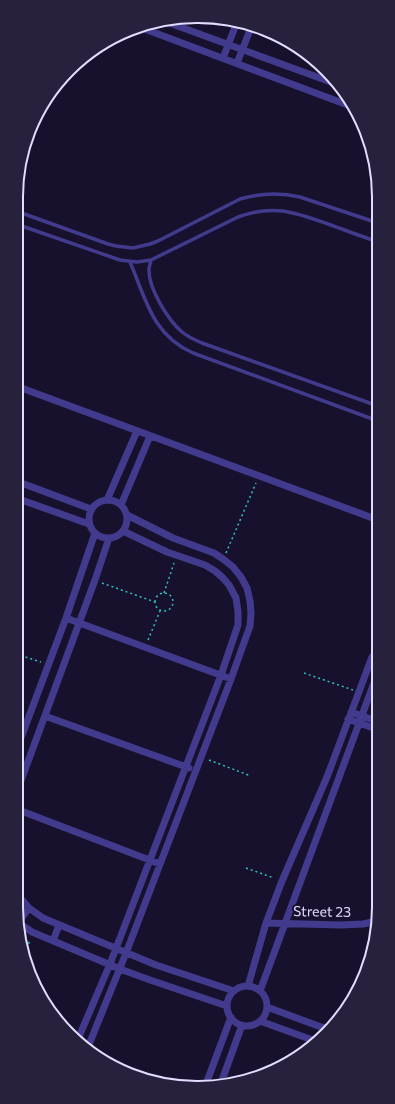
<svg xmlns="http://www.w3.org/2000/svg" width="395" height="1104" font-family="Commissioner,sans-serif">
  <style>
    .lines { fill: none; stroke-linecap: round; stroke-linejoin: round }
    .path { stroke: #2ec2bf; stroke-width: 1.5; stroke-dasharray: 2 3; stroke-linecap: butt }
    .service { stroke: #423b8d; stroke-width: 3.5 }
    .minor { stroke: #423b8d; stroke-width: 7 }
    .labels { text-anchor: middle; dominant-baseline: central; stroke-width: 4; stroke-linejoin: round; paint-order: stroke }
    .street-label { font-size: 14px; fill: #e2ddff; stroke: #17112d }
    .rim { fill: none; stroke: #e2ddff; stroke-width: 2 }
  </style>
  <rect width="100%" height="100%" fill="#17112d"/>
  <g class="lines">
    <path class="path" d="M226,553L256,483
      M102,583L155,602
      M155 602a9 9 0 1 1 18 0a9 9 0 1 1-18 0Z
      M164,593L174,563
      M148,640L160,611
      M16,654L41,662
      M304,673L353,690
      M209,760L251,776
      M246,868L274,878
      M373,930L375,936
      M25,953L30,940"/>
    <path class="service" d="M16,211L108,244L116,246L133,248L150,244L158,241L240,199C261,193 279,192 300,197L378,223
      M16,224L120,260L137,262L151,260L238,217C273,204 294,212 328,224C344,230 361,236 378,242
      M151,260C151,262 149,266 149,269C148,288 168,320 182,332C188,337 195,340 202,343L378,406
      M130,262C146,299 152,335 193,353L378,421"/>
    <path class="minor" d="M164,21L339,85
      M142,28L353,107
      M223,58L237,22
      M237,63L252,25
      M16,386L378,520
      M16,481L91,509
      M16,498L89,524
      M89 519a19 19 0 1 1 38 0a19 19 0 1 1-38 0Z
      M107,500L137,431
      M121,505L150,436
      M66,618L231,679
      M351,712L379,722
      M45,716L189,768
      M348,719L379,730
      M16,751L66,618L95,533
      M16,794L95,580L109,538
      M16,809L160,864
      M16,893L29,908L43,918L156,965L234,991
      M19,921L29,908
      M19,923L32,932L120,969L150,980L227,1006
      M266,923L341,925L363,924L377,921
      M53,941L59,925
      M248,986L266,923L282,881L327,777L372,657L378,650
      M227 1006a20 20 0 1 1 40 0a20 20 0 1 1-40 0Z
      M260,991L378,672
      M267,1007L321,1027L327,1028
      M260,1021L315,1041
      M78,1039L110,964L221,675L238,625V612L236,598L229,585L223,578L215,571L205,565L167,552L123,531
      M88,1047L126,953L231,679L250,626L251,613L250,601L247,588L241,577L233,567L223,559L214,553L173,538L127,515
      M221,1083L242,1025
      M206,1084L231,1017"/>
  </g>
  <g class="labels">
    <g class="street-label">
      <text transform="translate(322 911) rotate(1)">Street 23</text>
    </g>
  </g>
  <path d="M0 0H395V1104H0ZM197 23H198A174 174 0 0 1 372 197V907A174 174 0 0 1 198 1081H197A174 174 0 0 1 23 907V197A174 174 0 0 1 197 23Z" fill="#27213e" fill-rule="evenodd"/>
  <path class="rim" d="M197 23H198A174 174 0 0 1 372 197V907A174 174 0 0 1 198 1081H197A174 174 0 0 1 23 907V197A174 174 0 0 1 197 23Z"/>
</svg>
